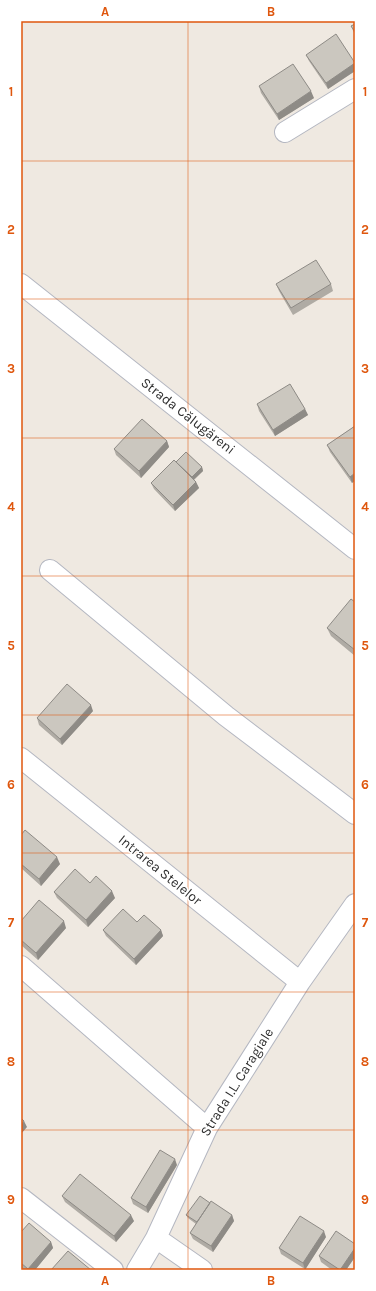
<svg xmlns="http://www.w3.org/2000/svg" width="376" height="1291" font-family="Karla,sans-serif">
  <style>
    .lines { fill: none; stroke-linecap: round; stroke-linejoin: round }
    .street-casing { stroke: #b4b7c1; stroke-width: 22 }
    .street { stroke: #fff; stroke-width: 20 }
    .wall { fill: #afaba4 }
    .shaded-wall { fill: #8e8b86 }
    .building { fill: #cbc7bf; stroke: #8e8b86 }
    .grid { fill: none; stroke: #df570e; stroke-width: 1; stroke-opacity: 0.55 }
    .labels { text-anchor: middle; dominant-baseline: central; stroke-width: 3; stroke-linejoin: round; paint-order: stroke }
    .street-label { font-size: 14px; fill: #2e2e2e; stroke: #fff }
    .neatline { fill: none; stroke: #df570e; stroke-width: 1.5 }
    .grid-label { font-size: 13px; text-anchor: middle; font-weight: bold; fill: #df570e }
  </style>
  <rect width="100%" height="100%" fill="#efe9e1"/>
  <g class="lines">
    <defs>
      <path id="street" d="M285,132L355,89
        M21,284L355,549
        M50,570L226,716L355,814
        M21,758L300,982
        M21,966L207,1128
        M21,1198L113,1270
        M156,1238L202,1270
        M137,1270L156,1238L207,1128L300,982L355,904"/>
    </defs>
    <use href="#street" class="street-casing"/>
    <use href="#street" class="street"/>
  </g>
  <path class="wall" d="M355,24V35L351,26Z
    M306,55L355,63V71L328,89L309,61Z
    M259,86L314,98L279,120L261,93Z
    M276,284H331L333,291L293,315L279,291Z
    M257,404L305,409L308,415L275,436L259,411Z
    M355,426L352,483L330,452L327,445Z
    M167,441L169,447L141,478L116,455L114,449Z
    M176,462L202,467L203,471L194,480L196,482L199,488L175,511L154,489L151,483Z
    M355,602V656L331,636L327,628Z
    M93,711L62,745L39,725L37,718Z
    M21,835L60,864L41,886L21,868Z
    M90,883L115,898L88,927L57,898L54,892Z
    M21,921L66,928L38,960L21,945Z
    M137,922L161,930L163,936L136,965L106,936L103,930Z
    M177,1165L148,1213L133,1204L131,1198Z
    M62,1196L134,1221L116,1242L65,1202Z
    M210,1203L232,1215L234,1221L213,1252L193,1239L190,1233L196,1224L188,1218L186,1215Z
    M21,1232L51,1242L53,1248L35,1270H24L21,1267Z
    M326,1237L305,1269L281,1254L279,1248Z
    M355,1244V1257L346,1270H332L321,1262L319,1256Z"/>
  <path class="shaded-wall" d="M355,63V71L328,89L326,83Z
    M311,91L314,98L279,120L277,114Z
    M305,409L308,415L275,436L273,430Z
    M167,441L169,447L141,478L139,471Z
    M202,467L203,471L192,481L191,478Z
    M355,473V481L352,483L350,477Z
    M196,482L199,488L175,511L173,505Z
    M91,705L93,711L62,745L60,739Z
    M57,857L60,864L41,886L39,879Z
    M112,891L115,898L88,927L86,920Z
    M64,921L66,928L38,960L36,953Z
    M161,930L163,936L136,965L134,959Z
    M24,1121L27,1127L21,1134V1125Z
    M175,1159L177,1165L148,1213L146,1207Z
    M131,1215L134,1221L116,1242L114,1236Z
    M232,1215L234,1221L213,1252L211,1246Z
    M324,1231L326,1237L305,1270L303,1263Z
    M51,1242L53,1248L35,1270H28V1269Z
    M355,1248V1257L346,1270H340Z"/>
  <path class="building" d="M355,24V32L351,26Z
    M336,34L355,63L326,83L306,55Z
    M293,64L311,91L277,114L259,86Z
    M316,260L331,284L291,308L276,284Z
    M290,384L305,409L273,430L257,404Z
    M142,419L167,441L139,471L114,449Z
    M355,426V473L350,477L327,445Z
    M186,452L202,467L192,477L176,462Z
    M174,460L196,482L173,505L151,483Z
    M351,599L355,602V650L327,628Z
    M67,684L91,705L60,739L37,718Z
    M25,830L57,857L39,879L21,864V835Z
    M75,869L90,883L96,876L112,891L86,920L54,892Z
    M39,900L64,921L36,953L21,940V921Z
    M123,909L137,922L144,915L161,930L134,959L103,930Z
    M21,1118L24,1121L21,1125Z
    M160,1150L175,1159L146,1207L131,1198Z
    M80,1174L131,1215L114,1236L62,1196Z
    M200,1196L210,1203L197,1222L186,1215Z
    M211,1201L232,1215L211,1246L190,1233Z
    M300,1216L324,1231L303,1263L279,1248Z
    M29,1223L51,1242L28,1269L21,1263V1232Z
    M336,1231L355,1244V1248L340,1270L319,1256Z
    M68,1251L91,1270H51Z"/>
  <path class="grid" d="M188,21V1270M21,161H355M21,299H355M21,438H355M21,576H355M21,715H355M21,853H355M21,992H355M21,1130H355"/>
  <g class="labels">
    <g class="street-label">
      <text transform="translate(188 416) rotate(38)">Strada Călugăreni</text>
      <text transform="translate(160 870) rotate(39)">Intrarea Stelelor</text>
      <text transform="translate(237 1082) rotate(-58)">Strada I.L. Caragiale</text>
    </g>
  </g>
  <rect width="376" height="1291" fill="none" stroke="#ffffff" stroke-width="44"/>
  <rect x="22" y="22" width="332" height="1247" class="neatline"/>
  <g class="grid-label">
    <text x="105" y="16">A</text>
    <text x="271" y="16">B</text>
    <text x="11" y="96">1</text>
    <text x="365" y="96">1</text>
    <text x="11" y="234">2</text>
    <text x="365" y="234">2</text>
    <text x="11" y="373">3</text>
    <text x="365" y="373">3</text>
    <text x="11" y="511">4</text>
    <text x="365" y="511">4</text>
    <text x="11" y="650">5</text>
    <text x="365" y="650">5</text>
    <text x="11" y="789">6</text>
    <text x="365" y="789">6</text>
    <text x="11" y="927">7</text>
    <text x="365" y="927">7</text>
    <text x="11" y="1066">8</text>
    <text x="365" y="1066">8</text>
    <text x="11" y="1204">9</text>
    <text x="365" y="1204">9</text>
    <text x="105" y="1285">A</text>
    <text x="271" y="1285">B</text>
  </g>
</svg>
